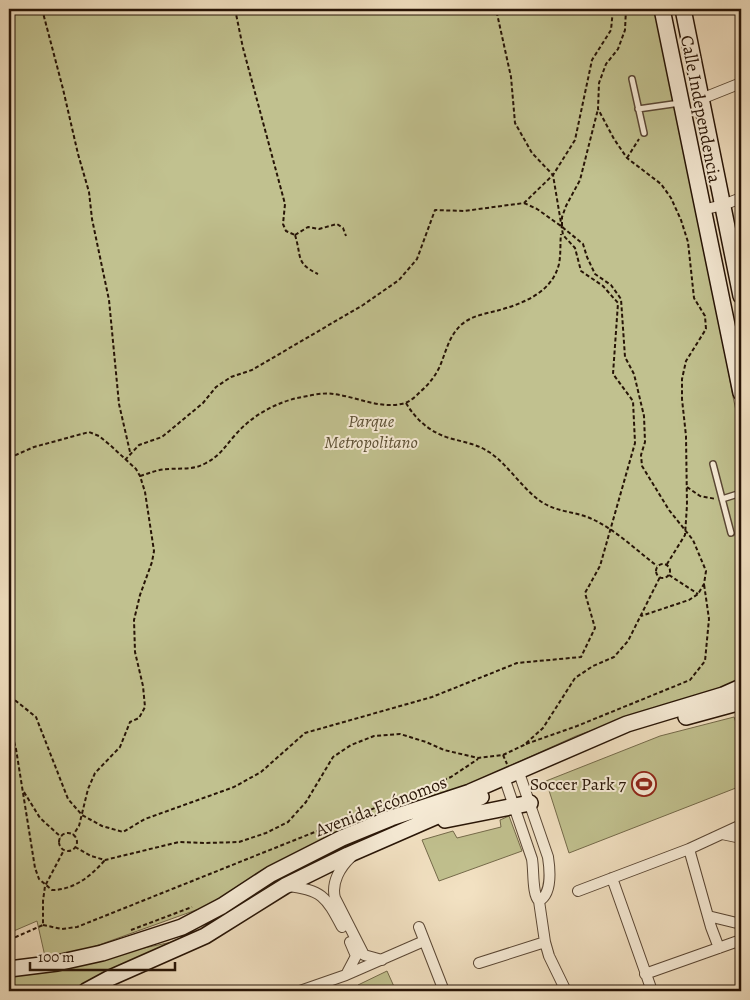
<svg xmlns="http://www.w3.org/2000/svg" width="750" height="1000" font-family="Alegreya,serif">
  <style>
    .green { fill: #c1c18f; stroke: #746a4a }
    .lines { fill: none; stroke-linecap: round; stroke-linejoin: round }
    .lane-casing { stroke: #5a4735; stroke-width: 8 }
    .street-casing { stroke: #5a4735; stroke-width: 12 }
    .secondary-casing { stroke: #271406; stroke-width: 18 }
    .path { stroke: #271406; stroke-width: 2; stroke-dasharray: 4 2.5; stroke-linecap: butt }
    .lane { stroke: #f7ecd7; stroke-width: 5 }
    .street { stroke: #f7ecd7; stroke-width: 10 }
    .secondary { stroke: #f7ecd7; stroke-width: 15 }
    .labels { text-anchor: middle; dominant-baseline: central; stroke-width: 4; stroke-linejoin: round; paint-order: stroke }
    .street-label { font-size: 18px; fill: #271406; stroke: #f7ecd7 }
    .park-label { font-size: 18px; font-style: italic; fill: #5d5136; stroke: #f7ecd7 }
    .poi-label { font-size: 18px; fill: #271406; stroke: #f7ecd7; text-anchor: end }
  </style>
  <rect width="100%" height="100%" fill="#f2e1c2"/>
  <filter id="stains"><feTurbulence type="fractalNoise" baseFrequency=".004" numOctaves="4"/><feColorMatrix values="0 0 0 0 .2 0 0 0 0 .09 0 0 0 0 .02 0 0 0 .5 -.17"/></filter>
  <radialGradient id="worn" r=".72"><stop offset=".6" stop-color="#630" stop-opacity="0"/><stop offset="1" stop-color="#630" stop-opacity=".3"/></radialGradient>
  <path class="green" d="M9,9H656L717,306L732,392L741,434V679L719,688L645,711L576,736L445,795L210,905L82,951L46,961L37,921L9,933Z
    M734,717L741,736V786L569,853L546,781L660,736Z
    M509,816L522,851L439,881L422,840L453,831L457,838L501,827L500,820Z
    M181,940L81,991H18L9,973L89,960Z
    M387,971L396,991H360L358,985Z"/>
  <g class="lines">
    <defs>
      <path id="lane" d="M632,79L644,133
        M638,109L680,103
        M713,464L731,533
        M722,499L741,493"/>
      <path id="street" d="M701,99L741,83
        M702,210L723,205L741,198
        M518,770L548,857C550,870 552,894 539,901
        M504,777L532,859C534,870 532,895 539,901
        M722,834L741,838
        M689,849L711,927L719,948
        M351,857C340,867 331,883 335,898L364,955L382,960
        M612,878L652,991
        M286,886C322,889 326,897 342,927
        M578,891L689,849L741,825
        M539,901L545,942L549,956L566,991
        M708,916L741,924
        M419,927L444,991
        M479,963L545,942
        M645,974L741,940
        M346,975L356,956L350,942
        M300,991L346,975L424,941"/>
      <path id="secondary" d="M662,9L741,393
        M683,9L741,296
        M686,717L741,702
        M445,820L530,803
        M9,969L57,963L102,953L182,927L222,906L271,874L342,838L391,818L470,792L627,724L723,695L741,687
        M86,991L110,978L205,936L285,886L348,855L481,797"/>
    </defs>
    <use href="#lane" class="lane-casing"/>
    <use href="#street" class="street-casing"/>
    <use href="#secondary" class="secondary-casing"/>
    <path class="path" d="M42,9L63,89L78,154L89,192L92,219L109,300L119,404L130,452
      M235,9L243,48L285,204L283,224L286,231L295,235
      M626,9L625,30L618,49L606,64L599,83L598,109L614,139L627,158L661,184L671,198L681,220L688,242L694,298L705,316L706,329L686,361L682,379V399L686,436L687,505L685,535L667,564
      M627,158L639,139
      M524,203L537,209L561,226L583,244L587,257L595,274L611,285L621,299L625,357L634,374L644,416L645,442L641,455L642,466L669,510L693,540L706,571L704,584L698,594L689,600L641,616
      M562,226V217L566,206L580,180L598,109
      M295,235L308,227L319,229L337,224L343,228L346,236
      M295,235C302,257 295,263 318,274
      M406,403C416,420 430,432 449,438C463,442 477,444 489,452C509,465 525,493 545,504C559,512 577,512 592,519C616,530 636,550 657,566
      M9,458L34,447L89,432L99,436L110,445L136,469L140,476L145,492L154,551L152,562L140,595L134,620L135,652L143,686L145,707L139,718L130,722L120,747L95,773L88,789L79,826L73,835
      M125,460L139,445L162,437L203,403L216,387L231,377L252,370L363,305L399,280L417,259L435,210L464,211L524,203L553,175L575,140L592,60L611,30L613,9
      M140,476C150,473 159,469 169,469C183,468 194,470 206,463C220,456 226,445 236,434C252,416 273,404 297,398C308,396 323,392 334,394C357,397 382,410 405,403C411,401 416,396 420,392C428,385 434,378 439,368C446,353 448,337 461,325C471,316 484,314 496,311C522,304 552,293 559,264C561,254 560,243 561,234
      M687,487L700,496L716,499
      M656 571a7 7 0 1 1 14 0a7 7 0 1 1-14 0Z
      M669,575L698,594
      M9,592L14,653L11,697L36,717L68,799L82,815L102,826L123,832L145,819L234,787L261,772L305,733L432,697L517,663L581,657L595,628L585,593L600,566L635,443L633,401L613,374L618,303L603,286L581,271L575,248L563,235L553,175L532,153L515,123L511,77L496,9
      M9,723L16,749L35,868L39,879L52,890C74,890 91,876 105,860
      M526,744L577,726L690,680L705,661L709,619L704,584
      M503,755L507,764
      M24,792L40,818L61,837
      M59 842a9 9 0 1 1 18 0a9 9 0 1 1-18 0Z
      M75,847L91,856L105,860L179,842L206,843L239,842L266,833L288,822L306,802L333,757L351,745L374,736L400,734L426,742L444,750L478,758L503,755L524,745L543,728L575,678L593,666L614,657L628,641L660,577
      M43,925L62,929L77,927L420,790L451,777L478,759
      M131,930L192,907
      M9,940L43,925V901L45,886L64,850
      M9,982L13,991"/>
    <use href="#lane" class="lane"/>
    <use href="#street" class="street"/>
    <use href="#secondary" class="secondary"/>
  </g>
  <defs>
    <symbol id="stadium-ring" viewBox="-11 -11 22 22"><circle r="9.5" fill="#f7ecd7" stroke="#8f2418" stroke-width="1.5"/><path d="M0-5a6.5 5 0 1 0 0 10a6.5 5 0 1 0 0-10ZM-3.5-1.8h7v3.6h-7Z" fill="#8f2418"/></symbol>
  </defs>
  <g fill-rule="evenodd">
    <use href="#stadium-ring" x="630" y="770" width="28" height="28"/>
  </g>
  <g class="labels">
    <g class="street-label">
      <text transform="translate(701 109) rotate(79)">Calle Independencia</text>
      <text transform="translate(381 806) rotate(-21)">Avenida Ecónomos</text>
    </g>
    <g class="park-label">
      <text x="371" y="421">Parque<tspan x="371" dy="21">Metropolitano</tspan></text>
    </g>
    <g class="poi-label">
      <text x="626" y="784">Soccer Park 7</text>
    </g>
  </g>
  <rect width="750" height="1000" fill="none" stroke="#f2e1c2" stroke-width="30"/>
  <rect x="10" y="10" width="730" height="980" fill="none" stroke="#271406" stroke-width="2.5"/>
  <rect x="15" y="15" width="720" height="970" fill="none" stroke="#271406"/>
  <path d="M30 962v8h145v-8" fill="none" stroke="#271406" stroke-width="2.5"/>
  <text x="38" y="962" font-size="15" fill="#271406" stroke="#f7ecd7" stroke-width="4" paint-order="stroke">100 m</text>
  <rect width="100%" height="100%" filter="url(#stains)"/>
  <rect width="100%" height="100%" fill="url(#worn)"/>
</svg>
